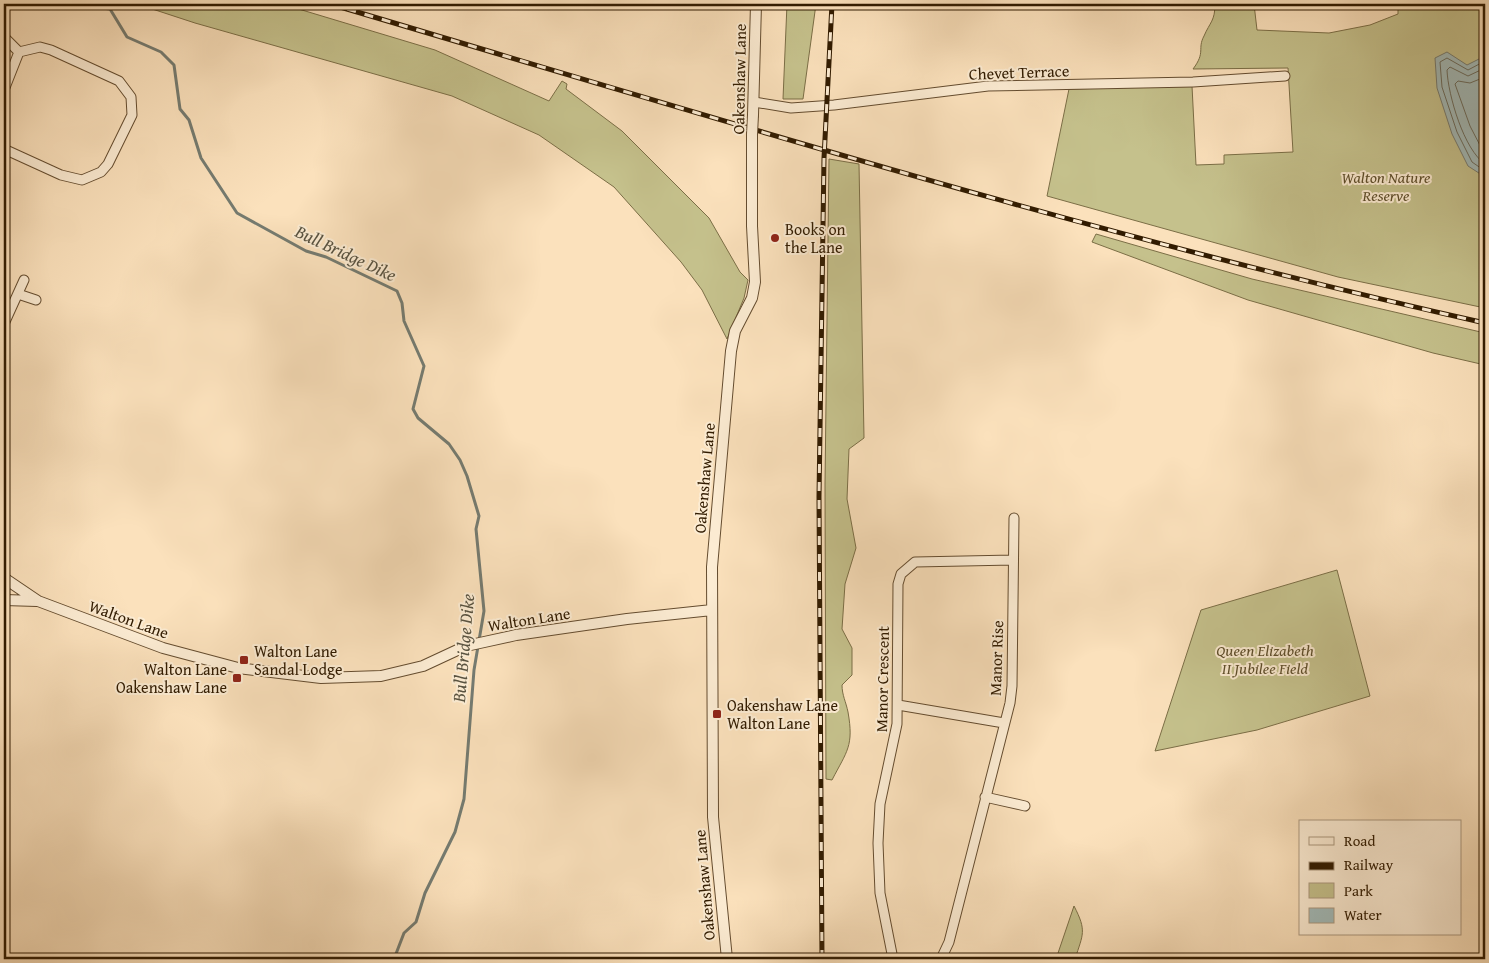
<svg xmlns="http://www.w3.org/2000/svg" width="1489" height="963" font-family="'Gentium Book Plus',serif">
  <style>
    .green { fill: #c5c18c; stroke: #7b6e46 }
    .water { fill: #a2bbba; stroke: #757b70 }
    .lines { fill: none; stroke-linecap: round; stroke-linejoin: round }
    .shore { stroke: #6a6b5d; stroke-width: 1 }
    .stream { stroke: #757b70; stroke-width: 3 }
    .minor-casing { stroke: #644c2f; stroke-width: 11 }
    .tertiary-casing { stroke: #644c2f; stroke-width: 12 }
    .minor { stroke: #fcecd3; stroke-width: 9 }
    .tertiary { stroke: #fcecd3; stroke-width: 10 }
    .rail-casing { stroke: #311b00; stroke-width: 5 }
    .rail { stroke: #fcecd3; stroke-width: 3; stroke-dasharray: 9; stroke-linecap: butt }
    .tertiary-bridge-casing { stroke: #644c2f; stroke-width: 12; stroke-linecap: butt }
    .tertiary-bridge { stroke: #fcecd3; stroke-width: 10 }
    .poi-dot { fill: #8f2418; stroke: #fcecd3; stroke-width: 2 }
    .labels { text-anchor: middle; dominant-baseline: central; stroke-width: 4; stroke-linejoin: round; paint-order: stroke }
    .street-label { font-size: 16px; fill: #311b00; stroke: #fcecd3 }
    .park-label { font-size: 16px; font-style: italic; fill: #5d4d2a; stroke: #fcecd3 }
    .poi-label { font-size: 16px; fill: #311b00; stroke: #fcecd3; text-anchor: start }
    .water-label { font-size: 18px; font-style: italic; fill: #595341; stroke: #fcecd3 }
  </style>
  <rect width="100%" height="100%" fill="#fbe1bc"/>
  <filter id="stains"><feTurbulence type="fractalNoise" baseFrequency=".004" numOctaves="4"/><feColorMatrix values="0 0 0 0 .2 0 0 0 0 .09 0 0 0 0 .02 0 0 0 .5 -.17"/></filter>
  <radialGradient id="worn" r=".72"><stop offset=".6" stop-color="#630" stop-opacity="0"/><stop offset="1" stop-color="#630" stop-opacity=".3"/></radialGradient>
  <path class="green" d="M137,4H282L435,50L549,101L562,81L567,84L566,89L622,131L709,218L740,272L748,280L744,298L727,339L702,290L681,262L614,187L539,135L452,96L195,23Z
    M787,4H816L803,99H783Z
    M1215,4H1254L1257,30L1329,33L1370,25L1398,14V4H1485V308L1338,277L1047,196L1069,89L1192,86L1196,165L1224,164V155L1293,152L1288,68L1193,69C1206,52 1197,49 1204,36C1210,22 1215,21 1215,4Z
    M829,159L859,164L864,438L849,449L847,499L856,548L845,584L842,629L852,648V675L842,685C842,695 846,702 848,712C854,746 847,751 832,780L826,779L825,484Z
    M1096,234L1252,279L1485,333V365L1433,353L1248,300L1092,242Z
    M1337,570L1370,696L1257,730L1155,751L1201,610Z
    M1074,906C1087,931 1083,934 1075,959H1056Z"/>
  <path class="water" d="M1447,52L1467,65L1485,56V177L1468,166L1452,134L1437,88L1435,58Z"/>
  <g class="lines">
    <path class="shore" d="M1485,61L1468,70L1447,58L1440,62L1442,87L1457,132L1472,162L1485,171
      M1485,68L1468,76L1450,67L1447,70C1448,95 1464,150 1485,164
      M1485,77L1470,83L1458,81L1455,84L1470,126L1485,155"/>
    <path class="stream" d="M93,4L95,7L110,9L127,37L161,52L174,65L180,109L189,120L201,158L237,213L306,251L326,257L397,291L402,303L404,321L424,366L413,409L418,418L449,444L460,460L467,476L479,516L476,529L484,611L474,670L464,799L455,832L425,893L416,922L404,933L394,959"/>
    <defs>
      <path id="minor" d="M4,37L19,52
        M4,90L19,52
        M754,102L791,108L834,105L988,86L1193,82L1285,76
        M4,149L61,175L82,180L101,172L108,164L132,115L131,97L119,81L51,50L40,47L19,52
        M18,294L36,300
        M4,324L24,280
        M898,705L1004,723
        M985,797L1025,806
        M893,959L880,893L878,843L880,804L897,724L898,584L901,574L915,562L1013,560
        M941,959L949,942L1010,703L1012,686L1014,518"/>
      <path id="tertiary" d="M753,115L756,4
        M4,578L38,601L163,648L238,668L321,678L381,676L423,666L466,646L516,635L627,619L712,610
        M4,600L37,601
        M727,959L713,817L712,567L731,351L735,331L752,298L755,282L752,226V134"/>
    </defs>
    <use href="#minor" class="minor-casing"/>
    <use href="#tertiary" class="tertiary-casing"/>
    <use href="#minor" class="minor"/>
    <use href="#tertiary" class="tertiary"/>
    <defs>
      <path id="rail" d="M330,4C713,117 1095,236 1485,323
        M822,959L819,497L824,158L832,4"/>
    </defs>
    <use href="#rail" class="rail-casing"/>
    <use href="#rail" class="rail"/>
    <defs>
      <path id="tertiary-bridge" d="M752,134L753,115"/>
    </defs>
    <use href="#tertiary-bridge" class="tertiary-bridge-casing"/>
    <use href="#tertiary-bridge" class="tertiary-bridge"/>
  </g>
  <g class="poi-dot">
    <circle cx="775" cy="238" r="5"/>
    <rect x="239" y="655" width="10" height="10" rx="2.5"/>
    <rect x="232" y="673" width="10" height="10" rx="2.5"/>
    <rect x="712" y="709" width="10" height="10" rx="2.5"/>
  </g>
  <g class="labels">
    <g class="street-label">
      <text transform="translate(1019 72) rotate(-2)">Chevet Terrace</text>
      <text transform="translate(739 79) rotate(-89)">Oakenshaw Lane</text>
      <text transform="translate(704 478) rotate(-85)">Oakenshaw Lane</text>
      <text transform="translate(129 619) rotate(20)">Walton Lane</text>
      <text transform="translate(529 619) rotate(-9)">Walton Lane</text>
      <text transform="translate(996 658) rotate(-88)">Manor Rise</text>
      <text transform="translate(882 679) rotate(-89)">Manor Crescent</text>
      <text transform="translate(704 885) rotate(-95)">Oakenshaw Lane</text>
    </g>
    <g class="park-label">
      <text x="1386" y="177">Walton Nature<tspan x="1386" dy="18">Reserve</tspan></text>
      <text x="1265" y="650">Queen Elizabeth<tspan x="1265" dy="18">II Jubilee Field</tspan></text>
    </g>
    <g class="poi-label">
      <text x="785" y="229">Books on<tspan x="785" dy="18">the Lane</tspan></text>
      <text x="254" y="651">Walton Lane<tspan x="254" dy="18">Sandal Lodge</tspan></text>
      <text x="227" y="669" text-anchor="end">Walton Lane<tspan x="227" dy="18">Oakenshaw Lane</tspan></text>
      <text x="727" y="705">Oakenshaw Lane<tspan x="727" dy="18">Walton Lane</tspan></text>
    </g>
    <g class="water-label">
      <text transform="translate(346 253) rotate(25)">Bull Bridge Dike</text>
      <text transform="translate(463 648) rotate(-85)">Bull Bridge Dike</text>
    </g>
  </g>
  <rect width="1489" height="963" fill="none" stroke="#fbe1bc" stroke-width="20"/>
  <rect x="5" y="5" width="1479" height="953" fill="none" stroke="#311b00" stroke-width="2.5"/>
  <rect x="10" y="10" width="1469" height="943" fill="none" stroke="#311b00"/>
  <rect x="1299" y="820" width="162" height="115" fill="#fcecd3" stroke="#ab987f"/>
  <rect x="1309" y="837" width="25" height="8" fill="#fcecd3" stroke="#ab987f"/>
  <text x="1344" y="846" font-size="15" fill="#311b00">Road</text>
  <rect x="1309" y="862" width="25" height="8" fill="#311b00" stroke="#ab987f"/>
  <text x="1344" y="870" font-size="15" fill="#311b00">Railway</text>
  <rect x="1309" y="883" width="25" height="15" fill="#c5c18c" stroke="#ab987f"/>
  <text x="1344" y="896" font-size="15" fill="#311b00">Park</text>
  <rect x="1309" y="908" width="25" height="15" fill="#a2bbba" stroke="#ab987f"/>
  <text x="1344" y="920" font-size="15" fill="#311b00">Water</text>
  <rect width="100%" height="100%" filter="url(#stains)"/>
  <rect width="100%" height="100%" fill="url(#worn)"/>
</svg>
